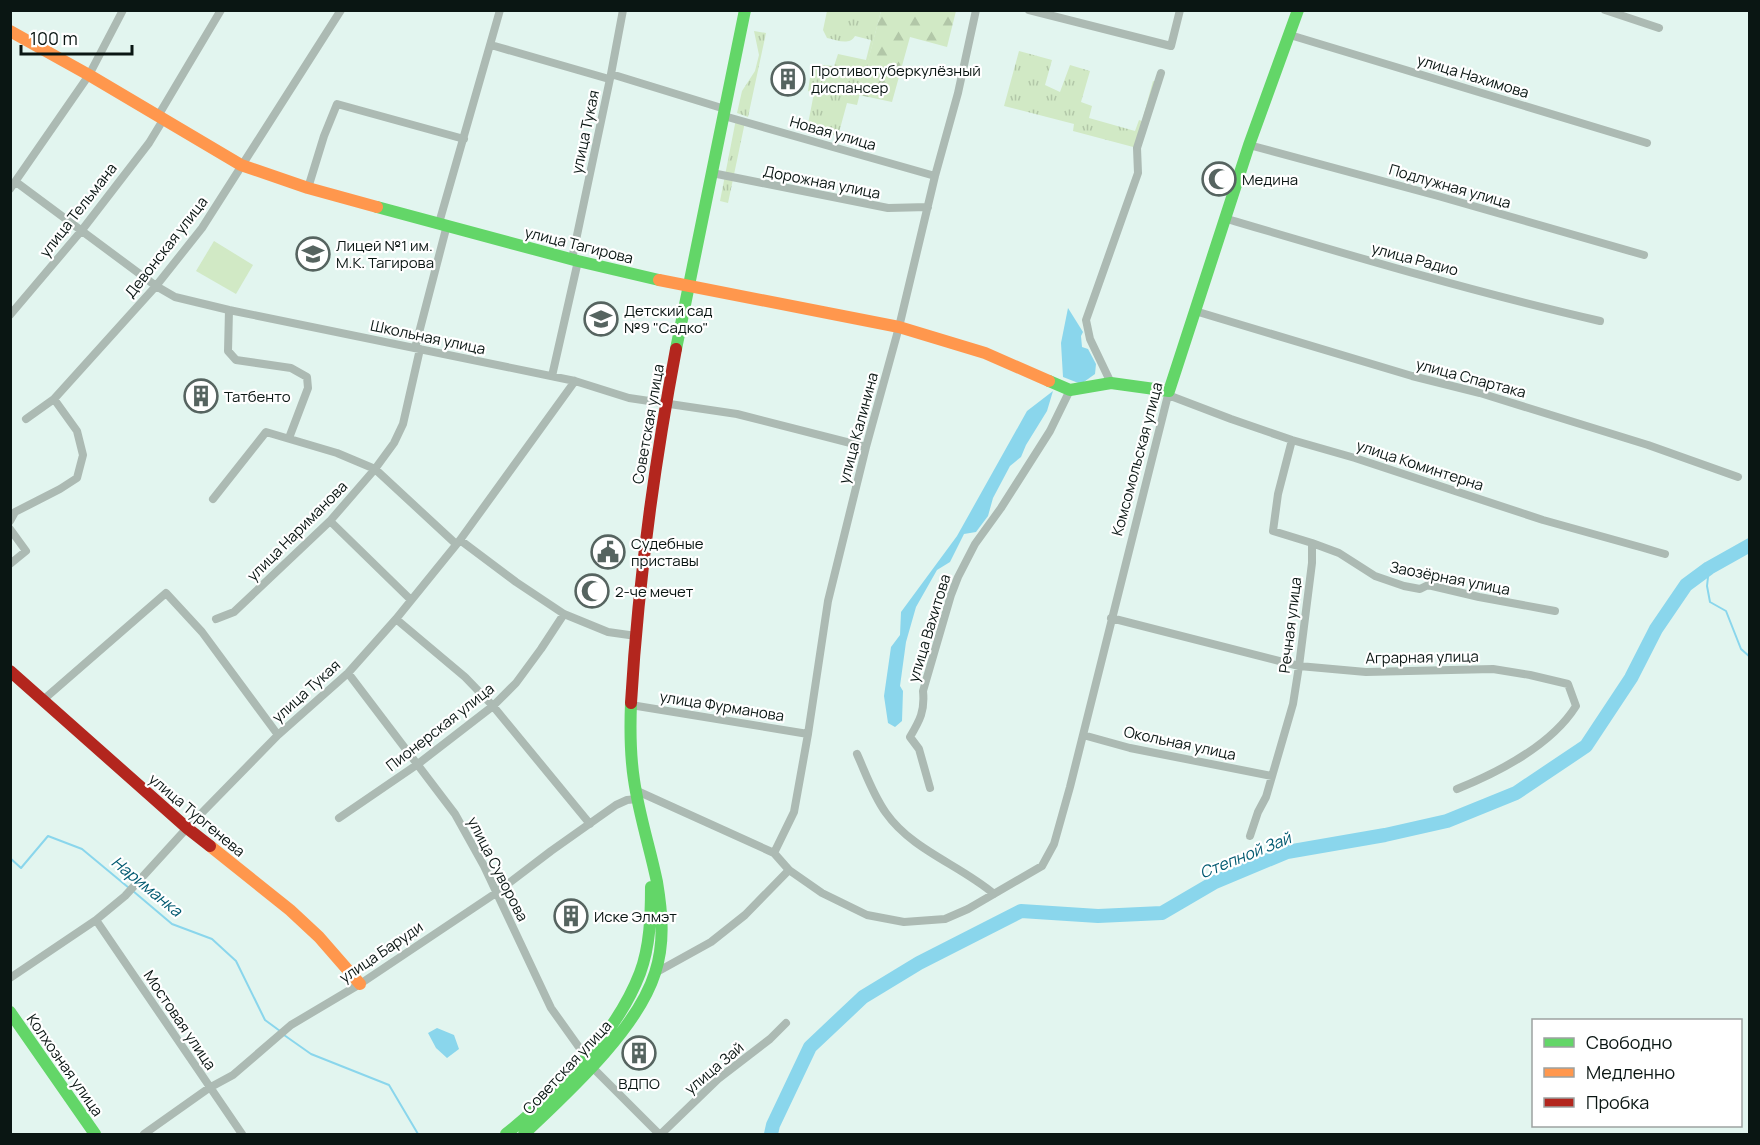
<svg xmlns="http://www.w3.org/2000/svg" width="1760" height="1145" font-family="Manrope,sans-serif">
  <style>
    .grass { fill: url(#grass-tufts) }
    .forest { fill: url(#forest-firs) }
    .pitch { fill: #d1e9c5 }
    .water { fill: #8ad6ec }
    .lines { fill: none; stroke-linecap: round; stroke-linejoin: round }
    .stream { stroke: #8ad6ec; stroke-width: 2 }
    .river { stroke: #8ad6ec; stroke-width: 14 }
    .street { stroke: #acbab3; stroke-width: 8 }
    .fast { stroke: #63d668; stroke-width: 12 }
    .slow { stroke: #ff974d; stroke-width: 12 }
    .jam { stroke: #b3261e; stroke-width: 12 }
    .labels { text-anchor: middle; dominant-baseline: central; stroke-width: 4.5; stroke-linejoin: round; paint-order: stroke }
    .poi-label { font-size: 15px; fill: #0a1613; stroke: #fff; text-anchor: start }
    .street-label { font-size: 15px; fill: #0a1613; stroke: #fff }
    .water-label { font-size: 16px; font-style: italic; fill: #005970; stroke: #fff }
  </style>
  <defs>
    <pattern id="grass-tufts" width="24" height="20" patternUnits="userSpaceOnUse" patternTransform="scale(1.5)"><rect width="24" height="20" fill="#d1e9c5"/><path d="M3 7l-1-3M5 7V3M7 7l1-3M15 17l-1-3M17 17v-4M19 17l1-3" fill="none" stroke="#b2c7a8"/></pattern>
    <pattern id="forest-firs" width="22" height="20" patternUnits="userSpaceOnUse" patternTransform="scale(1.5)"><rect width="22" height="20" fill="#d1e9c5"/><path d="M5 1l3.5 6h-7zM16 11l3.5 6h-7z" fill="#b2c7a8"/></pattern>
  </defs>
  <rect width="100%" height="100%" fill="#e2f5ef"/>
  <path class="grass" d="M827,11H881L857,105L847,103L838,136L807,129L814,93L808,91L812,64L834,66L838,54L866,60L871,40L855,36C849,46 837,40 827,38L823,30Z
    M754,31L766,33L748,117L737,113L742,91L755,71L759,55Z
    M1019,51L1052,60L1045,85L1060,92L1070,65L1090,71L1081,102L1092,106L1089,118L1135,131L1139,120L1142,121L1153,81L1158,82L1137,148L1073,131L1074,124L1004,106Z
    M736,119L745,122L728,203L720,201Z"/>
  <path class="forest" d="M881,11H956L947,47L910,37L892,102L859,95Z"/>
  <path class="pitch" d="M214,241L253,265L236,294L196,271Z"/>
  <path class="water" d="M1068,308L1083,332L1081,336L1082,347L1088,349L1096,364L1095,374L1081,384L1063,377L1061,343Z
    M1053,391L1047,411L1026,445L1021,457L1010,466L993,498L988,516L976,532L964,534L950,562L937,570L916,607L906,642L900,686L903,691L902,721L895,727L888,723L884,696L891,647L900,635L901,612L957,536L1027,411Z
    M437,1028L454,1035L459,1049L447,1058L436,1048L428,1033Z"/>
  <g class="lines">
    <path class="stream" d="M1709,568L1707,586L1710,602L1726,611L1741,649L1750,657
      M10,858L21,868L48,836L82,849L129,888
      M133,891L172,924L212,939L236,961L265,1020L280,1031
      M284,1035L311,1054L389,1085L418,1134"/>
    <path class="river" d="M771,1134L773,1125L810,1047L863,997L919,963L1021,911L1098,916L1162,913L1215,882L1287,852L1385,835L1447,821L1516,793L1586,746L1631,678L1656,629L1686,585L1709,568L1750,545"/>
    <path class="street" d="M1029,10L1171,46L1180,10
      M1605,10L1659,28
      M1290,35L1647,143
      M491,45L609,79
      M611,74L725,109
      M158,116L221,10
      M724,116L935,176
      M1249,145L1438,196L1644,255
      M712,173L888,208L928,207
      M16,182L156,286L175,297L229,310L575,381L629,398L737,414L866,447
      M308,188L324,136L337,104L464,139
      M10,189L89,75L123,10
      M1224,218C1349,255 1473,292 1600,321
      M439,223L500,10
      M572,259L611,74L623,10
      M229,310L228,351L236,360L291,368L307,377L308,388L289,438
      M1195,311L1412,376L1480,393L1648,445L1738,477
      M10,315L82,230L149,143L163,120
      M415,348L447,225
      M552,376L578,261
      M1111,383L1090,339L1086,320L1138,173L1137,148L1161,73
      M1168,395L1231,419L1292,440L1355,458L1543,520L1665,554
      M26,419L54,399L156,286L202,228L341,10
      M213,499L266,432L337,453L375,469L456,544
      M10,521L15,512L60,489L77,478L83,455L77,431L54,399
      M330,521L411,600
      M10,529L26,551L10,564
      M460,540L516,582L564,614L608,632L636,636
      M1312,543L1339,553L1375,576L1404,586L1420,589L1428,585L1479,597L1555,611
      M1111,618L1299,666L1366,672L1493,669L1530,675L1568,684L1576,706C1551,746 1499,772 1457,789
      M216,619L234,612L330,521L375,469L394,443L403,424L420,349
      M396,619L465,677L493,706L590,824
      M348,673L455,814L484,866L551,1008L586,1057
      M43,700L166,593L202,632L278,735
      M631,705L808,734
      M1083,735L1130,748L1272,776
      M857,754C866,774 873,795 886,813C912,850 960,865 994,894
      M930,788L919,749L910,737C920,720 925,711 923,691L951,595L958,577L975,544L1001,508L1050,431L1070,390
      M635,790L774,853L789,870L822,893L867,915L904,922L945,919L968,909L1042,866L1054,844L1070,787L1169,391
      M339,818L418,764L493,706L516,683L541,649L564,614
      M1250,836L1258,812L1266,797L1293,704L1299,666L1312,563V543L1273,531L1278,494L1292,440
      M774,853L794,812L808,734L828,601L866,447L899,327L935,176L958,93L976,10
      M96,920L242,1134
      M655,973L711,942L745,915L789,870
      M10,978L96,920L125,896L187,828L278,735L348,673L396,619L460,540L575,381
      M592,1067L659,1134
      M144,1134L209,1088L233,1075L291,1025L360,984L496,893L551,851L616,805L627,800L637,799
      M661,1134L718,1079L770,1039L786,1023"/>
    <path class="fast" d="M377,207L578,261L659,280
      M676,349L745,10
      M1049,381L1070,390L1111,383L1169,391L1249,145L1298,10
      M10,1012L95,1134
      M506,1134C558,1092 616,1036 640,973C650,946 651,916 651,887
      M524,1134C567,1093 637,1030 655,973C665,943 662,912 657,882C650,848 639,815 634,780C630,754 630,728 631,703"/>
    <path class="slow" d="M10,31L89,75L241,165L308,188L377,207
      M659,280L899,327L985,353L1049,381
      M210,846L290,910L319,937L360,984"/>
    <path class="jam" d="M10,671L187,828L210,846
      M631,703C638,584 654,466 676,349"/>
  </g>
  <defs>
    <symbol id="building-ring" viewBox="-11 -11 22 22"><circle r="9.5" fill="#fff" stroke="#566460" stroke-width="1.5"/><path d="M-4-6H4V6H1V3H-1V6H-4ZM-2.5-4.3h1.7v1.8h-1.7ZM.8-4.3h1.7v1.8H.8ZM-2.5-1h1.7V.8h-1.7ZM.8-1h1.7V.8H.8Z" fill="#566460"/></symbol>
    <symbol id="mosque-ring" viewBox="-11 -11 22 22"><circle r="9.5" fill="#fff" stroke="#566460" stroke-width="1.5"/><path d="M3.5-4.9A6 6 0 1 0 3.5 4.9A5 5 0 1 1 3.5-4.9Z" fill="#566460"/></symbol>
    <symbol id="school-ring" viewBox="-11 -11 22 22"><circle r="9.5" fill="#fff" stroke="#566460" stroke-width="1.5"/><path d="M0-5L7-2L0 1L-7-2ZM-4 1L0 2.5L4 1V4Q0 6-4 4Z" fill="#566460"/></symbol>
    <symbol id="civic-ring" viewBox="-11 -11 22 22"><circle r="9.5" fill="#fff" stroke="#566460" stroke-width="1.5"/><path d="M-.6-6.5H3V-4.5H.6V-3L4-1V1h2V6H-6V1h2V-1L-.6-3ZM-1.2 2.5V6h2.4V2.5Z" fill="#566460"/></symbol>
  </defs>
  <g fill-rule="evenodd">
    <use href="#building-ring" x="769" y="60" width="38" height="38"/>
    <use href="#mosque-ring" x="1200" y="160" width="38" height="38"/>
    <use href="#school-ring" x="294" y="235" width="38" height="38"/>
    <use href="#school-ring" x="582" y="300" width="38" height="38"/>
    <use href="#building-ring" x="182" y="377" width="38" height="38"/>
    <use href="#civic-ring" x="589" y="533" width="38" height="38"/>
    <use href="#mosque-ring" x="573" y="572" width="38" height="38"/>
    <use href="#building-ring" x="552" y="897" width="38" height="38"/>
    <use href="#building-ring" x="620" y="1034" width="38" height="38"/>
  </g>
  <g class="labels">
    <g class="poi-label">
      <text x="811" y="70">Противотуберкулёзный<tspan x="811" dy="17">диспансер</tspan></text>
      <text x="1242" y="179">Медина</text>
      <text x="336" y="245">Лицей №1 им.<tspan x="336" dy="17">М.К. Тагирова</tspan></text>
      <text x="624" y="310">Детский сад<tspan x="624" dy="17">№9 "Садко"</tspan></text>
      <text x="224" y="396">Татбенто</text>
      <text x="631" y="543">Судебные<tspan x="631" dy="17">приставы</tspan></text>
      <text x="615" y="591">2-че мечет</text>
      <text x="594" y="916">Иске Элмэт</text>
      <text x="639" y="1083" text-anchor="middle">ВДПО</text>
    </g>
    <g class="street-label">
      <text transform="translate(1473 76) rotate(17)">улица Нахимова</text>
      <text transform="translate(585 132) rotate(-78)">улица Тукая</text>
      <text transform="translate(833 133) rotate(16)">Новая улица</text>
      <text transform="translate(822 182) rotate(11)">Дорожная улица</text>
      <text transform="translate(1450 186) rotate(16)">Подлужная улица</text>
      <text transform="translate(78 210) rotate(-52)">улица Тельмана</text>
      <text transform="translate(579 245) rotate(14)">улица Тагирова</text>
      <text transform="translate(166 247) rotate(-52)">Девонская улица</text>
      <text transform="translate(1415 259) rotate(15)">улица Радио</text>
      <text transform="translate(428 337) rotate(12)">Школьная улица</text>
      <text transform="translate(1471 378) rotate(15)">улица Спартака</text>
      <text transform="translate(648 424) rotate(-80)">Советская улица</text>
      <text transform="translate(858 428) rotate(-75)">улица Калинина</text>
      <text transform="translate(1137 459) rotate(-75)">Комсомольская улица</text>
      <text transform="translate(1420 465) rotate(18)">улица Коминтерна</text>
      <text transform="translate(297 531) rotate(-45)">улица Нариманова</text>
      <text transform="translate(1450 578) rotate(11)">Заозёрная улица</text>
      <text transform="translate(1290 625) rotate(-83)">Речная улица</text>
      <text transform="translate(929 628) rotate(-73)">улица Вахитова</text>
      <text transform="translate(1422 657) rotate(-1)">Аграрная улица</text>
      <text transform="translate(306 691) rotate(-42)">улица Тукая</text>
      <text transform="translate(722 706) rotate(9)">улица Фурманова</text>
      <text transform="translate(440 727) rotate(-38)">Пионерская улица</text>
      <text transform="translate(1180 743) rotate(12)">Окольная улица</text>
      <text transform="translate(197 815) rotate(40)">улица Тургенева</text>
      <text transform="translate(498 869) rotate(63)">улица Суворова</text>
      <text transform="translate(381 952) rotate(-34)">улица Баруди</text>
      <text transform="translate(180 1020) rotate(56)">Мостовая улица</text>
      <text transform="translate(65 1065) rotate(55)">Колхозная улица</text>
      <text transform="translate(567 1067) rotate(-47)">Советская улица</text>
      <text transform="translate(714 1068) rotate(-40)">улица Зай</text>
    </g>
    <g class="water-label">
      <text transform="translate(1245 855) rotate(-22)">Степной Зай</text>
      <text transform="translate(147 886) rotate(39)">Нариманка</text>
    </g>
  </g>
  <rect width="1760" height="1145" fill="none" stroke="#0a1613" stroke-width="24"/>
  <rect x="1532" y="1019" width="210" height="108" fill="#ffffff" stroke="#9da2a1" stroke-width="1.5"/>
  <rect x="1544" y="1038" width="30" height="9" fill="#63d668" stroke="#9da2a1" stroke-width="1.5"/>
  <text x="1586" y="1049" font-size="18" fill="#0a1613">Свободно</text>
  <rect x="1544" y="1068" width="30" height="9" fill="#ff974d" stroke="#9da2a1" stroke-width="1.5"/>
  <text x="1586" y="1079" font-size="18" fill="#0a1613">Медленно</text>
  <rect x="1544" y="1098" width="30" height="9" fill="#b3261e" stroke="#9da2a1" stroke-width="1.5"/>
  <text x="1586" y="1109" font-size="18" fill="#0a1613">Пробка</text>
  <path d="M21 45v9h111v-9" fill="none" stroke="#0a1613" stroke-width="3"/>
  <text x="30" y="45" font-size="18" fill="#0a1613" stroke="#ffffff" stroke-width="4.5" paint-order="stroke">100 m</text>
</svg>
